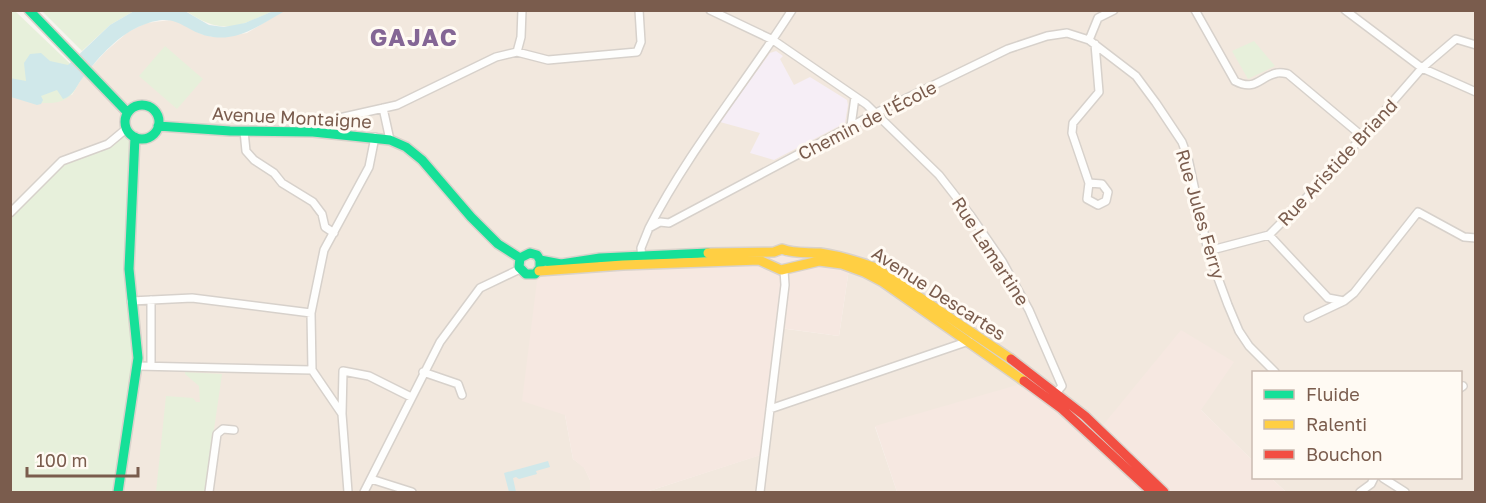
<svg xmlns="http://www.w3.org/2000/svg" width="1486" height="503" font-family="'Golos Text',sans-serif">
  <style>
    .residential { fill: #f2e8de }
    .commercial { fill: #f6e8e1 }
    .education { fill: #f6eef6 }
    .green { fill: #e7f0db }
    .water { fill: #d0e8ea }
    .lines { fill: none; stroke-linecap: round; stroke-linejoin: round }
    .street-casing { stroke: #d7d1cb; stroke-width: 10 }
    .fast-casing { stroke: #d9d2cb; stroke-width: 12 }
    .slow-casing { stroke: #d9d2cb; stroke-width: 12 }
    .jam-casing { stroke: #d9d2cb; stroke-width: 12 }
    .street { stroke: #fefefd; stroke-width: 7 }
    .fast { stroke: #16e098; stroke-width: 9 }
    .slow { stroke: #ffcf43; stroke-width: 9 }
    .jam { stroke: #f24e42; stroke-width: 9 }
    .labels { text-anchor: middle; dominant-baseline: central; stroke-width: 6; stroke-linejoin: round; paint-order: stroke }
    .street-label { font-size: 18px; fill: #7a5c4d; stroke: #fffaf3 }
    .district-label { font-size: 24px; font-weight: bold; letter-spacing: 1.5px; fill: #846695; stroke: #fffaf3 }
  </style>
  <rect width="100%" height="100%" fill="#f9f5f0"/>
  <path class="residential" d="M285,10L1475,11V492H1286L1271,478H1460V372H1254L1253,461L1201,410L1099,430L875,427L897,492H646L763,454L779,328L839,336L850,262L827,256L743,255L565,415L573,459L584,467L590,480V492H11V97L72,95L83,76L105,52L128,32L146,23L171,20L177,21L201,34L213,37L230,36L247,33Z"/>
  <path class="commercial" d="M743,255L827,256L850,262L839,336L780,328L764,454L646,492H590V480L584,468L573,459L565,415L522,401L537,281L544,274L662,259Z
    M1181,330L1234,362L1201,410L1253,461L1254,478H1271L1286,492H897L875,426L1021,384L1086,417L1099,430Z"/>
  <path class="education" d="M776,51L783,56L780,59L794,85L810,77L847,100L848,105L845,123L774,160L750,153L760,133L720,122L770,53Z"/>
  <path class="green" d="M11,11H15L83,76C79,82 75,92 70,96C56,109 27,101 11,97Z
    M42,11H134L110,25L82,51Z
    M186,11H273C236,28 221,35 186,11Z
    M1254,41L1275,66L1248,79L1232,51Z
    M165,46L203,79L177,109L139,76Z
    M126,129L135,137L129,269L138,358L118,492H11V213L62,161L96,148Z
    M185,372L222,374L205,492H156L166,396L193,398L196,402H200L199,386L185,374Z"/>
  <path class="water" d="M134,11H185L209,25L224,27L245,23L273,11H285C263,23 240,41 213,37C183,33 179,10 143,25C119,34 100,56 84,76C77,84 74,96 63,99L57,90L41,96L43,100L41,104L37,105L11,97L10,78L26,81L24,63L30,54L41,53L50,61L68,65L110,25Z
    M548,461L550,467L536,471L537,474L519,479L516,477L513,478L516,492H509L504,473Z"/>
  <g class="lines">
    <defs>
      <path id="street" d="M710,10L773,40L866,104L939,175L971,216L1002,261L1029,310L1062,386L1056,393
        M1195,10L1235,81C1256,92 1260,76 1277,73C1281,72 1284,73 1288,74L1362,136
        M1345,10L1422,68L1476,92
        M1089,40L1136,76L1156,103L1182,142L1188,158L1208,251L1228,305L1239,331L1249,346L1275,372
        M517,52L521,37L522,10
        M383,108L390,140
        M851,126L855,97
        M244,131L246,151L254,160L274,173L282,183L313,202L322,214L325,227L334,233
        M313,132L326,121L397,105L496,57L517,52L548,60L637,52L641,42L639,10
        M1089,183L1087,199L1098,205L1106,201L1108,192L1102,184L1089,183L1072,133L1073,123L1099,92L1095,44
        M10,213L62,161L108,144L126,129
        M649,228C689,150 745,84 792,10
        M1269,235L1328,298L1344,301L1354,293L1418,212L1464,237L1476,238
        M1208,251L1269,235L1327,177L1422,68L1456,39L1476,45
        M642,259L641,248L649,228L660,222L669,223L876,113L1008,49L1047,36L1067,33L1089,40L1098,18L1114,10
        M131,301L192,298L311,313
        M1308,318L1344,301
        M137,366L312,370
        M151,366V300
        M423,372L458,384L462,395
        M1460,388L1463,386
        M770,409L969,341
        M342,414L343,371L369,376L411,397
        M1383,478L1405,492
        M371,479L412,492
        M209,492L217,434L223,429L234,430
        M348,492L342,414L312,370L311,313L324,250L369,167L375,137
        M364,492L440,342L480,288L520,269
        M760,492L785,285L784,270
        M1360,492L1371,484L1374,478"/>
      <path id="fast" d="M29,10L127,112
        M125 122a17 17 0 1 1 34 0a17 17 0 1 1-34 0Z
        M158,126L230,131L313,132L390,140L406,147L422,160L471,217L498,244L520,258
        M540,260V268L535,274H526L519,267L520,258L530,253L537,255L540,260L561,264L600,258L708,253
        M118,492L138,358L129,269L135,137"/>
      <path id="slow" d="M708,253L774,252L782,249C794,254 807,252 820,253C840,256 857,261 876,268L1011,359
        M539,271L623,265L759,260L781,270L819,261L842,264L864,272L883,282L1024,381"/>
      <path id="jam" d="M1011,359L1085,416L1164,492
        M1024,381L1062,409L1152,492"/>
    </defs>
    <use href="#street" class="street-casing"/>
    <use href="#fast" class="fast-casing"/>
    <use href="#slow" class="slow-casing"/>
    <use href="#jam" class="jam-casing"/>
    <use href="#street" class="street"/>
    <use href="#fast" class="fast"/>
    <use href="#slow" class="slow"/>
    <use href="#jam" class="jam"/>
  </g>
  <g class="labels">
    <g class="street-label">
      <text transform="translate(292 117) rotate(3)">Avenue Montaigne</text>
      <text transform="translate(867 120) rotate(-27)">Chemin de l'École</text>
      <text transform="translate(1337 162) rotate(-47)">Rue Aristide Briand</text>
      <text transform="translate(1201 214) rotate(74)">Rue Jules Ferry</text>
      <text transform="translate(991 251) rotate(57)">Rue Lamartine</text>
      <text transform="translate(939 293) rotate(33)">Avenue Descartes</text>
    </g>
    <g class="district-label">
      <text x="414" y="36">GAJAC</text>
    </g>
  </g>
  <rect width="1486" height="503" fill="none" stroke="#7a5c4d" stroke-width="24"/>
  <rect x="1252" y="371" width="210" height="108" fill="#fffaf3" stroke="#cabbb1" stroke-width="1.5"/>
  <rect x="1264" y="390" width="30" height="9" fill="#16e098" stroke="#cabbb1" stroke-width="1.5"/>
  <text x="1306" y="401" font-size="18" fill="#7a5c4d">Fluide</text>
  <rect x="1264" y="420" width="30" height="9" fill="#ffcf43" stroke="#cabbb1" stroke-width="1.5"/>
  <text x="1306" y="431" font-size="18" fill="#7a5c4d">Ralenti</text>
  <rect x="1264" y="450" width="30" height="9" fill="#f24e42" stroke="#cabbb1" stroke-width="1.5"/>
  <text x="1306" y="461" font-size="18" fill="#7a5c4d">Bouchon</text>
  <path d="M27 467v9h111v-9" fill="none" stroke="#7a5c4d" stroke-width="3"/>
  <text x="36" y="467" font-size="18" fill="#7a5c4d" stroke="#fffaf3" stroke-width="4.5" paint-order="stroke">100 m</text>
</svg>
